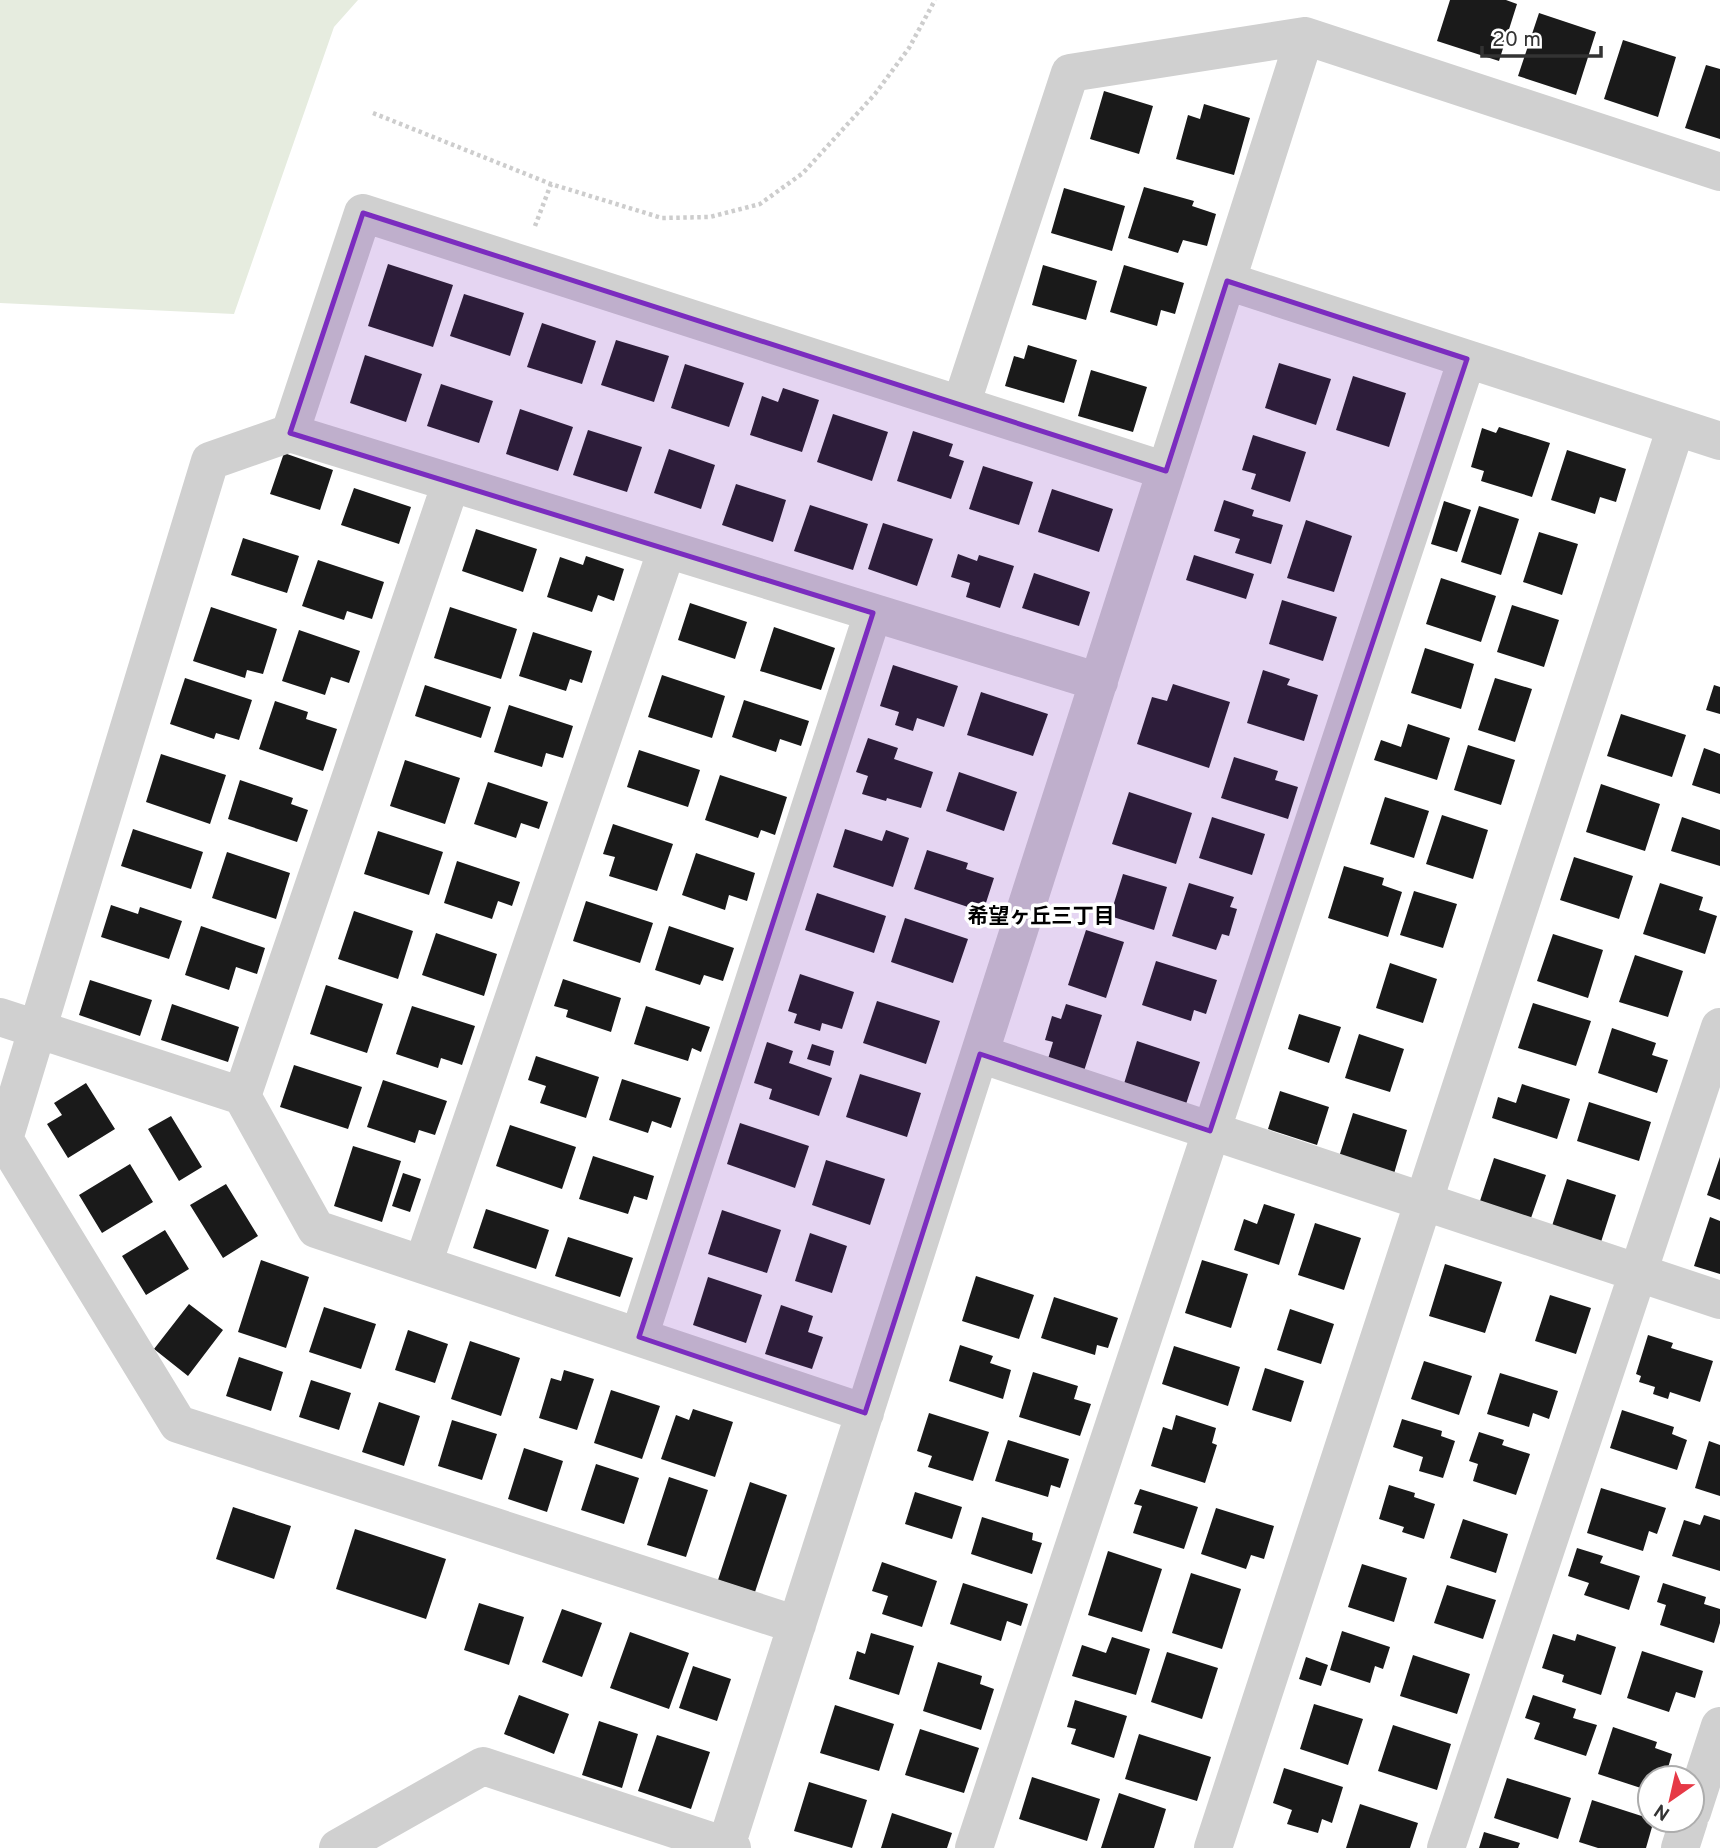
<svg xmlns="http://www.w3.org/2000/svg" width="1720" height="1848" font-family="Overpass,'Noto Sans JP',sans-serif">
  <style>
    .green { fill: #e6ecdf }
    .building { fill: #1a1a1a }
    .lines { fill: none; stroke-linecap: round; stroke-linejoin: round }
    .path { stroke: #cdcdcd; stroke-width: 4.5; stroke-dasharray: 3.5 3.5; stroke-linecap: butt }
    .minor { stroke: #d0d0d0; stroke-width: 38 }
    .marked { fill: #7b2cbf; fill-opacity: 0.2; stroke: #7b2cbf; stroke-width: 5; stroke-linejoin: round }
    .labels { text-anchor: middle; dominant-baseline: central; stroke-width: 7; stroke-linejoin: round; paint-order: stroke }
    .neighbourhood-label { font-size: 21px; font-weight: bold; fill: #000; stroke: #fff }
  </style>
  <rect width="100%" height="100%" fill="#fff"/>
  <path class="green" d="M0,0H358L334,27L234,314L0,303Z"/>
  <path class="building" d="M1450,0H1506L1517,4L1499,61L1437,41Z
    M1539,13L1596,32L1576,95L1518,76Z
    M1623,40L1676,57L1658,117L1604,99Z
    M1706,65L1720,69V139L1685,128Z
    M1104,91L1153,106L1139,154L1090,139Z
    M1204,104L1250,118L1234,175L1176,159L1188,115L1200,119Z
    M1144,187L1194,201L1192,206L1216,214L1207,246L1183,240L1178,253L1128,238Z
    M1064,188L1125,206L1112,251L1051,233Z
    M388,264L453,285L433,347L368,326Z
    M1043,265L1097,281L1086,320L1032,305Z
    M1124,265L1184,283L1175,314L1161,310L1157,326L1110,312Z
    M464,294L524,313L510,356L450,336Z
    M542,323L596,341L582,384L527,367Z
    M616,340L669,356L654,402L601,385Z
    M1028,345L1077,360L1064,403L1005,386L1014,356L1024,359Z
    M365,355L422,374L406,422L350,403Z
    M1279,363L1331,379L1316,425L1265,408Z
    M685,364L744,383L729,427L671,408Z
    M1091,370L1147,387L1133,432L1078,416Z
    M1353,376L1406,393L1389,447L1336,430Z
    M441,384L493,401L479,443L427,426Z
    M783,388L819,400L802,452L750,435L762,396L778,402Z
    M520,409L573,427L558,471L506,454Z
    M833,414L888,432L872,481L817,462Z
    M1499,427L1550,443L1532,497L1481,481L1484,471L1471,467L1482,428L1496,433Z
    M588,430L642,447L627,492L573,475Z
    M913,431L953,444L949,456L964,461L951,499L897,481Z
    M1253,435L1306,452L1290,502L1251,489L1256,474L1242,470Z
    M669,449L715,465L701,509L654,493Z
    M1567,450L1626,469L1616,502L1600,497L1595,514L1551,500Z
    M284,453L333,470L320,510L270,494Z
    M983,466L1033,482L1019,525L969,509Z
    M736,484L786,500L773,542L722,525Z
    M354,488L411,507L399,544L341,525Z
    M1052,489L1113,509L1099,552L1038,532Z
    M1224,500L1254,510L1252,516L1283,525L1271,564L1235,553L1240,539L1214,531Z
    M1444,501L1471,510L1457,552L1431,544Z
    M810,505L868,524L853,570L794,551Z
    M1479,506L1519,519L1501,575L1461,562Z
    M1306,520L1352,536L1334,592L1287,578Z
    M883,523L933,539L917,586L868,569Z
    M476,529L537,549L523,592L462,571Z
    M1539,532L1578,544L1562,595L1523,582Z
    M243,538L299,556L287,593L231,575Z
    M958,554L977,561L979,555L1014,566L1000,608L966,597L970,583L951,577Z
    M1194,555L1254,574L1246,599L1186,580Z
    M586,556L624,569L614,601L598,595L592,612L547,597L560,557L583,565Z
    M318,560L384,582L372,619L347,611L344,620L302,606Z
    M1034,573L1090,592L1079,626L1022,608Z
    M1441,578L1496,596L1481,642L1426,624Z
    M1282,600L1337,617L1323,661L1269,644Z
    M690,603L747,622L735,659L678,640Z
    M1512,605L1559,620L1544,667L1497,652Z
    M211,607L277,629L263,674L247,670L245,678L193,661Z
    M450,607L517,629L501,679L434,658Z
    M774,627L835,648L821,690L760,671Z
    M299,630L360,651L349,683L331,677L325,695L282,681Z
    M533,632L592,651L582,683L570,679L566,691L519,676Z
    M1425,648L1474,664L1461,709L1411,693Z
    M893,665L958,686L944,727L917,718L913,731L895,725L899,712L880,706Z
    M1263,670L1290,679L1287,685L1318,695L1304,741L1247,723Z
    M662,675L725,696L712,738L648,717Z
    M185,678L252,700L239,740L216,733L214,739L170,724Z
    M1495,678L1532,689L1515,742L1478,730Z
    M1173,684L1230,702L1209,768L1137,744L1152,697L1167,701Z
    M425,685L491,707L481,738L415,716Z
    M1714,685L1720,687V714L1706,710Z
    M981,692L1048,714L1033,756L967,735Z
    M744,700L809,721L801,746L780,739L776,752L732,737Z
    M275,701L308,712L306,719L337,729L323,771L259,749Z
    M509,705L573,726L563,758L546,753L542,767L494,752Z
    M1621,714L1686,735L1672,777L1607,756Z
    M1408,724L1450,738L1437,780L1374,760L1381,740L1401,747Z
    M868,738L898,748L894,759L933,772L921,808L887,798L886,801L862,794L868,776L856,772Z
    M1468,745L1515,760L1501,805L1454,790Z
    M1704,748L1720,754V794L1692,785Z
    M639,750L700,770L688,807L627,787Z
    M161,754L226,775L210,824L146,802Z
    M1234,757L1278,771L1275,780L1298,787L1288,819L1221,798Z
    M405,760L460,778L445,824L390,806Z
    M959,772L1017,792L1004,831L946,811Z
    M720,775L787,797L775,835L761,830L758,838L705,820Z
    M240,780L293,798L291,804L308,810L297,842L228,819Z
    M488,782L548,802L539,829L521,823L516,838L474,824Z
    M1601,784L1660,804L1645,851L1586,832Z
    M1129,792L1192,813L1176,864L1112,844Z
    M1385,797L1429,811L1414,858L1370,844Z
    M1442,815L1488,830L1473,879L1426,864Z
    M1212,817L1265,834L1252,875L1199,858Z
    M1682,817L1720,830V866L1671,851Z
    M613,824L673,844L657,891L609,876L615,857L603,854Z
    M133,829L203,852L191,889L121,866Z
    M845,829L882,841L886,830L909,838L893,887L833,867Z
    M378,831L443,852L429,895L364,874Z
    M927,850L968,863L966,869L994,878L983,912L914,889Z
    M227,852L290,873L276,919L212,898Z
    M696,853L755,873L747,901L729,895L725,910L682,895Z
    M1574,857L1633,876L1619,919L1560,900Z
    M457,861L520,882L512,906L498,901L492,919L444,903Z
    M1344,866L1384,878L1382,885L1402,892L1388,937L1328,918Z
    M1123,874L1167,887L1154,930L1110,916Z
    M1189,883L1234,897L1230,907L1237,909L1229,936L1222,934L1216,950L1172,936Z
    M1660,883L1703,897L1699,910L1717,916L1705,954L1643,934Z
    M1414,891L1457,904L1443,948L1400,935Z
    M817,893L886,916L874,953L805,930Z
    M586,901L653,923L640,963L573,941Z
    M111,905L138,914L140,907L182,921L169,959L101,937Z
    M354,911L413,931L398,979L338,959Z
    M905,918L968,939L953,983L891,962Z
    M201,926L265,948L257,974L236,967L229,990L185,975Z
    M669,926L734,948L723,981L704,975L700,985L655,970Z
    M1086,930L1124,942L1106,998L1068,985Z
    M436,933L497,954L484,996L422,975Z
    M1553,934L1603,950L1588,998L1537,981Z
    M1635,955L1683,971L1668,1017L1619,1002Z
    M1156,961L1217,980L1206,1014L1194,1010L1191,1021L1142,1005Z
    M1390,963L1437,979L1423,1023L1376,1008Z
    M800,974L854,992L842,1029L822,1023L820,1031L794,1023L797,1014L788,1011Z
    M563,979L621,998L611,1032L566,1017L568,1010L554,1006Z
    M90,980L152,1000L140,1036L79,1015Z
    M326,985L383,1004L367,1053L310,1034Z
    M877,1001L940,1021L926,1064L863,1043Z
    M1533,1003L1591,1021L1576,1066L1518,1048Z
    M172,1004L239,1027L228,1062L161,1040Z
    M1066,1004L1102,1015L1084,1071L1048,1059L1053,1042L1045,1040L1052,1016L1061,1019Z
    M412,1006L475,1026L462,1065L441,1058L438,1068L396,1054Z
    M646,1006L710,1027L701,1052L692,1048L688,1061L634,1044Z
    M1299,1014L1341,1027L1329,1063L1288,1049Z
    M1612,1028L1656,1043L1652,1055L1668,1060L1657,1093L1598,1073Z
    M1359,1034L1404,1049L1390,1092L1345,1078Z
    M1137,1041L1200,1062L1185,1107L1123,1087Z
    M767,1042L793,1051L789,1063L832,1078L819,1116L769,1099L772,1089L754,1083Z
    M812,1044L834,1051L830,1066L807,1059Z
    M536,1056L599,1077L586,1118L540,1103L546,1086L528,1080Z
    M294,1065L362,1087L348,1129L280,1107Z
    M860,1074L921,1093L907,1137L846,1117Z
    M622,1079L681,1098L671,1128L652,1121L648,1133L609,1120Z
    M383,1080L447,1101L435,1135L419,1130L415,1143L367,1127Z
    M86,1083L115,1129L68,1158L47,1124L62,1115L54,1103Z
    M1522,1084L1570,1099L1557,1139L1492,1118L1498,1097L1516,1103Z
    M1280,1091L1329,1107L1317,1145L1268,1129Z
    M1589,1102L1651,1122L1639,1161L1577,1141Z
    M1353,1113L1407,1130L1393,1177L1338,1160Z
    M171,1116L202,1167L179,1181L148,1129Z
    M740,1123L809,1146L795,1188L727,1164Z
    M510,1125L576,1147L562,1189L496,1166Z
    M353,1146L401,1161L382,1222L334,1206Z
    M593,1156L654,1176L647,1200L634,1196L628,1214L579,1199Z
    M1720,1157V1200L1707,1195Z
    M1494,1158L1546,1175L1531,1218L1480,1201Z
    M826,1160L885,1179L870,1225L812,1205Z
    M130,1164L153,1202L102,1233L79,1195Z
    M403,1173L421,1179L410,1212L392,1206Z
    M1567,1179L1616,1195L1601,1242L1552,1226Z
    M226,1184L258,1236L223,1258L190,1205Z
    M1264,1204L1295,1214L1279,1265L1234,1250L1244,1219L1257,1224Z
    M486,1209L549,1230L536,1269L473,1248Z
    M722,1210L781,1230L767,1273L708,1254Z
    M1710,1217L1720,1221V1274L1694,1266Z
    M1315,1223L1361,1238L1344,1290L1298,1275Z
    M165,1230L189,1269L146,1295L122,1256Z
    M810,1233L847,1246L832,1293L795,1281Z
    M568,1237L633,1258L620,1297L555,1276Z
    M261,1260L309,1277L286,1348L238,1332Z
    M1202,1260L1248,1274L1231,1328L1185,1313Z
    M1445,1264L1502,1282L1485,1333L1429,1316Z
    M976,1276L1034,1295L1019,1339L962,1321Z
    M708,1277L762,1295L746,1343L693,1325Z
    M1550,1295L1591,1308L1576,1354L1535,1341Z
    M1054,1297L1118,1318L1108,1348L1097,1345L1095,1355L1041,1338Z
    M189,1304L223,1330L188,1376L154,1349Z
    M781,1305L813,1316L808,1332L823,1337L812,1369L765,1354Z
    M324,1307L376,1324L361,1369L309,1352Z
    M1290,1309L1334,1324L1321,1364L1277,1350Z
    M408,1330L448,1344L435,1383L395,1370Z
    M1648,1335L1673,1343L1671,1348L1713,1361L1700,1402L1670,1392L1668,1399L1653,1394L1655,1387L1639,1382L1641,1376L1636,1374Z
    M470,1341L520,1358L501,1416L451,1399Z
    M960,1345L993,1356L990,1363L1011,1370L1003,1399L949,1381Z
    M1174,1346L1240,1367L1228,1406L1162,1384Z
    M239,1357L283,1372L271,1411L226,1396Z
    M1424,1361L1472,1376L1459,1415L1411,1399Z
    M1265,1368L1304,1381L1291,1422L1252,1410Z
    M564,1370L594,1379L577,1430L539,1418L551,1378L561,1381Z
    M1033,1372L1078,1386L1074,1399L1091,1404L1080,1436L1019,1417Z
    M1500,1373L1558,1391L1549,1419L1533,1413L1529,1427L1487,1414Z
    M311,1380L351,1393L339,1430L299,1417Z
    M611,1390L660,1406L642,1459L594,1443Z
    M379,1402L420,1416L404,1466L362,1452Z
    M693,1409L733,1422L715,1477L661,1459L676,1415L689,1420Z
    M1622,1410L1674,1427L1672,1434L1687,1440L1677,1470L1610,1448Z
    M929,1413L989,1432L973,1481L928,1467L932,1456L917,1451Z
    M1176,1415L1216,1428L1212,1443L1217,1445L1205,1483L1151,1466L1163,1427L1172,1430Z
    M1402,1419L1442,1431L1441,1436L1455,1441L1443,1478L1419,1471L1423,1457L1393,1447Z
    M452,1420L497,1434L482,1480L438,1466Z
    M1479,1432L1504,1440L1502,1445L1530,1454L1516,1495L1473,1481L1478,1464L1469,1461Z
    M1008,1440L1069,1459L1060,1488L1051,1485L1048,1497L995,1481Z
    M1709,1441L1720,1445V1496L1695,1488Z
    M524,1448L563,1461L547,1512L508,1499Z
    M596,1464L639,1478L624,1524L581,1510Z
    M669,1477L708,1490L686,1557L647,1545Z
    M750,1482L787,1495L755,1592L718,1580Z
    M1389,1485L1415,1493L1414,1497L1435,1504L1424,1539L1402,1532L1404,1527L1379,1519Z
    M1601,1488L1666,1508L1657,1534L1649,1531L1643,1551L1587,1533Z
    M1140,1489L1198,1507L1184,1549L1133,1533L1142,1506L1134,1504Z
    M915,1492L962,1507L952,1539L905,1524Z
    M233,1507L291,1526L274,1579L216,1559Z
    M1216,1508L1274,1526L1264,1559L1251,1555L1246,1569L1201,1554Z
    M1704,1515L1720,1520V1571L1672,1556L1684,1520L1700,1525Z
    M982,1517L1033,1533L1032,1540L1042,1543L1032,1574L971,1554Z
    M1463,1519L1508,1534L1496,1573L1450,1558Z
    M355,1529L446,1559L426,1619L336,1589Z
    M1577,1548L1603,1556L1600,1563L1640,1576L1629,1610L1584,1595L1589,1583L1568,1576Z
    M1108,1551L1162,1569L1142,1632L1088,1615Z
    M882,1562L937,1581L922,1627L882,1614L888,1596L872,1591Z
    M1362,1564L1407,1578L1394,1622L1348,1607Z
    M1191,1573L1241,1589L1222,1649L1172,1633Z
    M963,1583L1028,1604L1021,1626L1007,1621L1001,1641L950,1624Z
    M1663,1583L1706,1597L1704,1604L1720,1609V1623L1714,1643L1660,1625L1666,1605L1657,1602Z
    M1447,1585L1496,1600L1483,1639L1434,1623Z
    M479,1603L524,1617L509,1665L464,1650Z
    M562,1609L602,1623L582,1677L542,1662Z
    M1342,1631L1390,1647L1383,1669L1375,1666L1370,1683L1330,1670Z
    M630,1632L689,1653L669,1709L610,1688Z
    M871,1633L914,1646L899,1695L849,1679L857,1651L865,1654Z
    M1553,1634L1575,1641L1577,1634L1616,1647L1601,1695L1562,1682L1564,1675L1542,1668Z
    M1112,1637L1150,1649L1136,1695L1072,1676L1082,1645L1106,1653Z
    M1642,1651L1703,1671L1695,1698L1676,1692L1669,1712L1627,1698Z
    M1167,1652L1218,1668L1202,1719L1151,1702Z
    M1413,1655L1470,1674L1457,1714L1400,1696Z
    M1306,1657L1328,1665L1321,1686L1299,1679Z
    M938,1662L982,1676L980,1684L994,1689L981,1730L923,1711Z
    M693,1666L731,1679L717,1721L679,1708Z
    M519,1695L569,1714L554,1754L504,1734Z
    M1533,1695L1576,1709L1573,1718L1597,1725L1586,1756L1534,1739L1540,1723L1525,1718Z
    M1075,1700L1127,1716L1114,1758L1071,1744L1076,1729L1067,1727Z
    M1314,1704L1363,1719L1348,1765L1300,1749Z
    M835,1705L894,1724L879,1771L820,1753Z
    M599,1721L638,1734L622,1788L582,1775Z
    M1393,1725L1451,1744L1437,1790L1378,1771Z
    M1613,1727L1657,1742L1655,1748L1672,1754L1665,1778H1650V1791L1598,1774Z
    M920,1729L979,1748L964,1793L905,1775Z
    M1139,1734L1211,1757L1197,1801L1125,1779Z
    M657,1735L710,1752L691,1809L638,1791Z
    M1284,1768L1343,1787L1332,1823L1322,1819L1318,1833L1287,1824L1292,1810L1273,1803Z
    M1032,1777L1100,1799L1087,1841L1019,1819Z
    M1507,1778L1571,1798L1558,1839L1494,1818Z
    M809,1782L867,1800L852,1848L794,1831Z
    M1119,1793L1166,1809L1154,1848H1101Z
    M1592,1800L1654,1820L1646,1848H1598L1579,1842Z
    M1360,1804L1418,1823L1410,1848H1346Z
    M892,1813L952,1833L947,1848H881Z
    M1484,1832L1520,1843L1518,1848H1479Z"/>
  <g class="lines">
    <path class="path" d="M373,113L551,184L662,218L710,217L760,204L803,173L875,94L909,48L935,0
      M535,226L551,184"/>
    <path class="minor" d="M1227,281L1720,441
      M961,405L1070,73L1305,36L1720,172
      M290,433L1099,682
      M0,1017L242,1096L316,1229L865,1413
      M980,1054L1720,1300
      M242,1096L451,483
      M423,1264L667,549
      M639,1337L873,613
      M797,1625L178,1424L4,1139L210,461L290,433L363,213L1166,471
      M1692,1812L1720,1726
      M726,1846L1305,36
      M338,1848L483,1766L732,1848
      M974,1848L1467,359
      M1213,1848L1676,427
      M1446,1848L1720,1027
      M1680,1848L1689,1820"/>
  </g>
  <path class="marked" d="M363,213L1166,471L1227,281L1467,359L1210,1131L980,1054L865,1413L639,1337L873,613L290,433Z"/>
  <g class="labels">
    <g class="neighbourhood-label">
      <text x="1041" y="917">希望ヶ丘三丁目</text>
    </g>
  </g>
  <g transform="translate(1671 1799) rotate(214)"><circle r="33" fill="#ffffff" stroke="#adadad" stroke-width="2"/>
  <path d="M0-5L12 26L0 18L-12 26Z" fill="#e63946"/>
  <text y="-10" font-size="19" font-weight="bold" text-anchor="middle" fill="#333333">N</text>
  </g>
  <path d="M1482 46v10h119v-10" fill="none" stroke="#333333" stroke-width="3.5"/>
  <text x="1492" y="46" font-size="21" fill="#333333" stroke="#ffffff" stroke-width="5" paint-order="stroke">20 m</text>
</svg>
